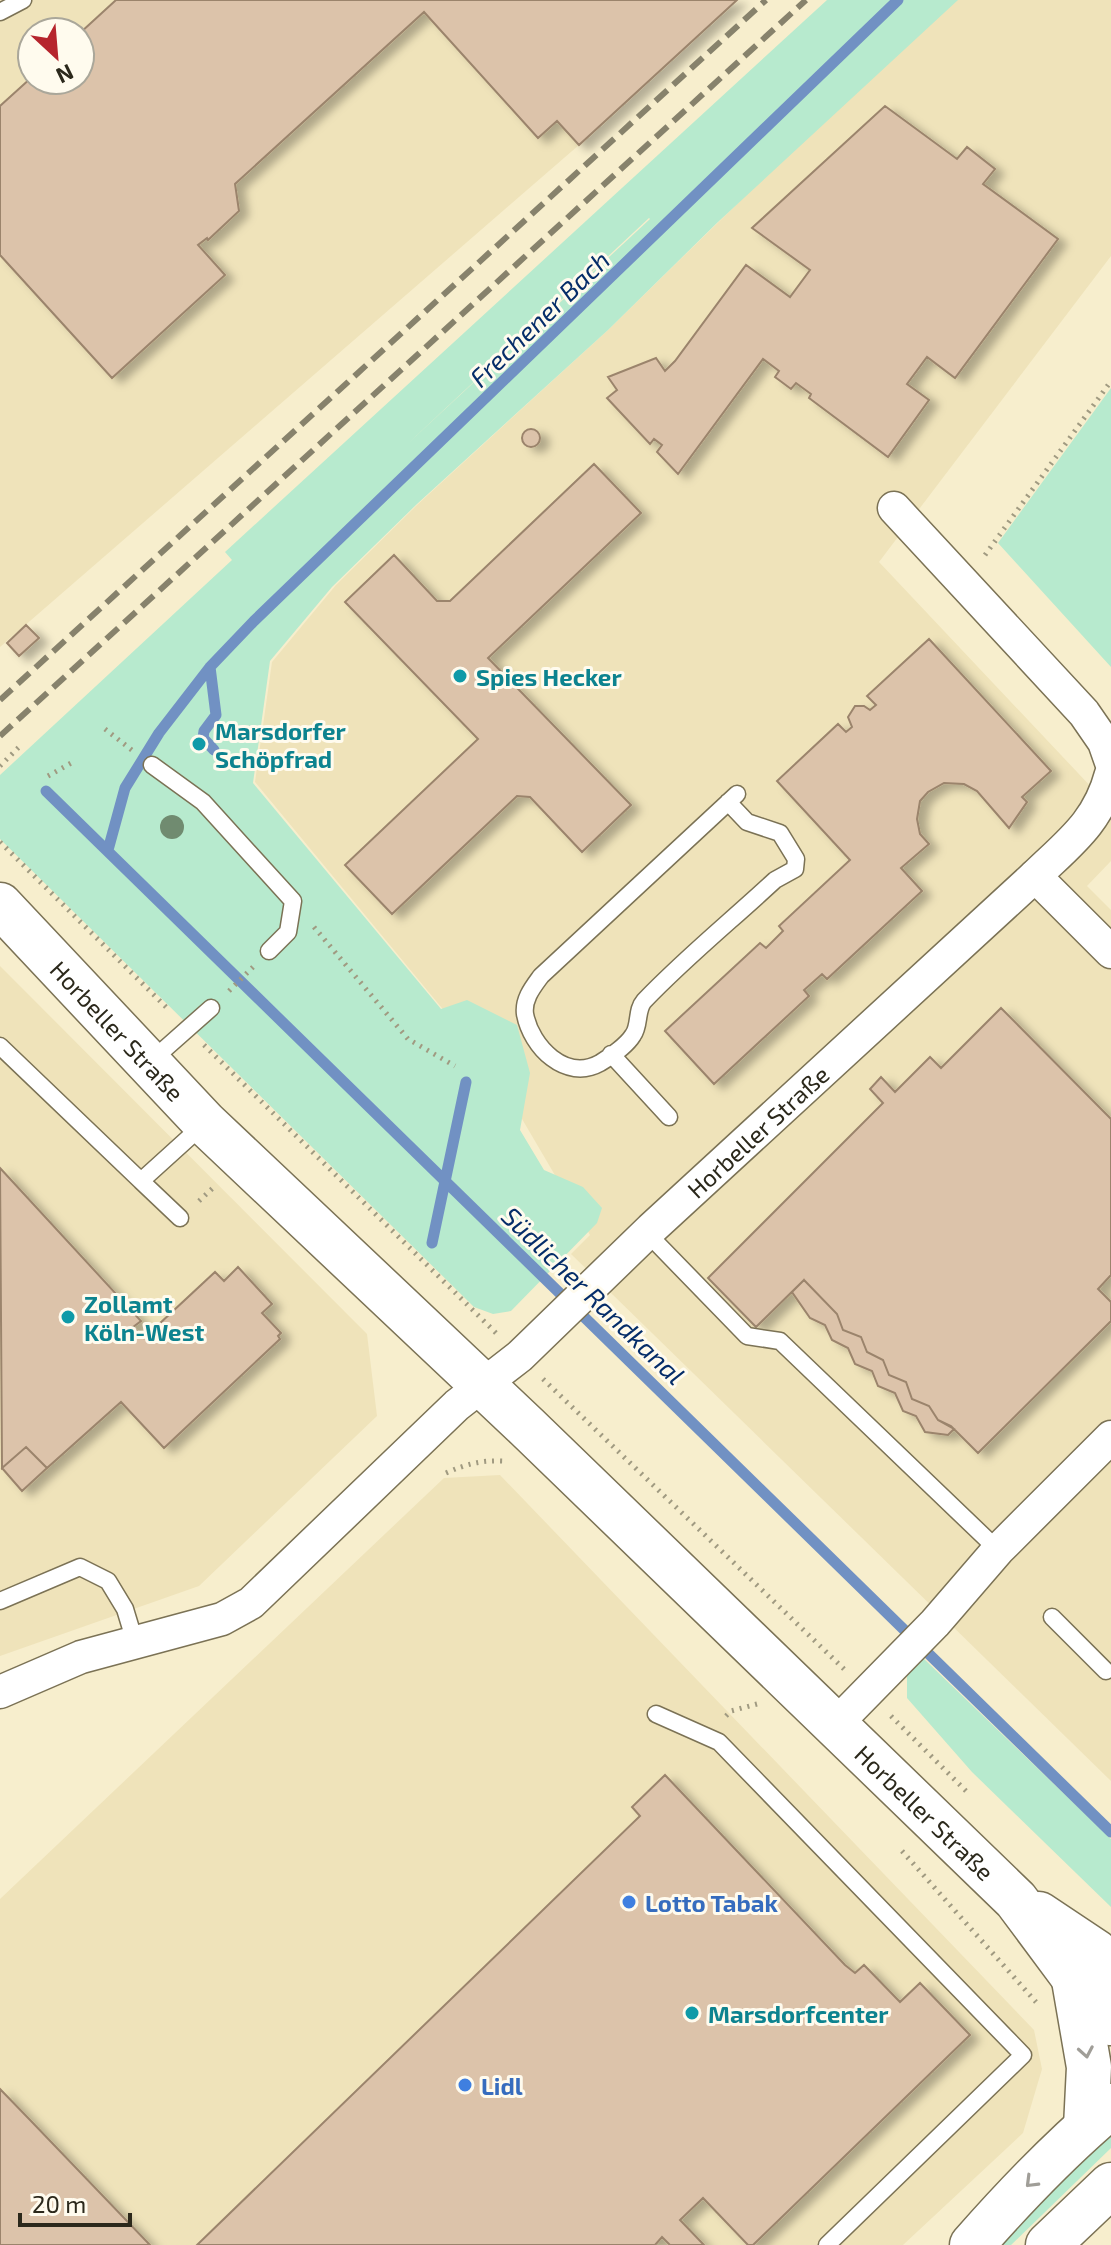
<svg xmlns="http://www.w3.org/2000/svg" width="1111" height="2245" font-family="'Exo 2',sans-serif">
  <style>
    .built { fill: #efe3ba; fill-rule: evenodd }
    .green { fill: #b7eace; fill-rule: evenodd }
    .lines { fill: none; stroke-linecap: round; stroke-linejoin: round }
    .stream { stroke: #7191c3; stroke-width: 11 }
    .building { fill: #dcc3aa; stroke: #9b846c; stroke-width: 2; filter: url(#shadow) }
    .service-casing { stroke: #7b7255; stroke-width: 19 }
    .minor-casing { stroke: #7b7255; stroke-width: 35 }
    .secondary-casing { stroke: #7b7255; stroke-width: 47 }
    .primary-casing { stroke: #7b7255; stroke-width: 47 }
    .path { stroke: #a09a81; stroke-width: 5; stroke-dasharray: 2 6; stroke-linecap: butt }
    .service { stroke: #fff; stroke-width: 16 }
    .minor { stroke: #fff; stroke-width: 32 }
    .secondary { stroke: #fff; stroke-width: 44 }
    .primary { stroke: #fff; stroke-width: 44 }
    .rail { stroke: #87826c; stroke-width: 6; stroke-dasharray: 16 8; stroke-linecap: butt }
    .tree { fill: #708b70 }
    .oneway { stroke: #a09e98 }
    .culture-dot { fill: #0f9aa8; stroke: #fffbee; stroke-width: 3 }
    .shop-dot { fill: #3f7fe0; stroke: #fffbee; stroke-width: 3 }
    .labels { text-anchor: middle; dominant-baseline: central; stroke-width: 6; stroke-linejoin: round; paint-order: stroke }
    .culture-label { font-size: 24px; font-weight: bold; fill: #0d838f; stroke: #fffbee; text-anchor: start }
    .street-label { font-size: 24px; fill: #2b281b; stroke: #fffbee }
    .shop-label { font-size: 24px; font-weight: bold; fill: #366cbe; stroke: #fffbee; text-anchor: start }
    .water-label { font-size: 26px; font-style: italic; fill: #052d69; stroke: #fffbee }
  </style>
  <defs>
    <filter id="shadow"><feDropShadow dx="9" dy="5" stdDeviation="4" flood-color="#0004"/></filter>
  </defs>
  <rect width="100%" height="100%" fill="#f7eecd"/>
  <path class="built" d="M0,0H737L579,145L0,647ZM32,32H80V80H32Z
    M953,0H1111V256L879,562L1111,808V861L1087,886L1111,910V1781L571,1254L590,1235L494,1071L255,782L272,662L336,585L417,505L608,330L866,78Z
    M0,966L367,1334L377,1416L199,1586L0,1656Z
    M500,1475L1034,2030L1042,2069L1023,2133L903,2245H0V1899L444,1478Z"/>
  <path class="green" d="M827,0H958L718,222L608,330L417,504L332,587L270,661L253,783L441,1009L467,1000L517,1025L530,1073L520,1130L544,1170L583,1187L602,1208L597,1223L511,1311L493,1314L474,1307L0,839V775L232,560L225,552ZM649,218L650,219L402,449Z
    M1111,388V667L998,543Z
    M923,1658L1111,1839V1907L972,1772L907,1698V1675Z
    M1111,2129V2148L1011,2245H1004L1002,2243L1036,2200Z"/>
  <g class="lines">
    <path class="stream" d="M210,667L216,715L204,731L203,738L214,750
      M46,791L1111,1832
      M108,850L125,788L159,733L210,667L254,621L898,0
      M432,1243L466,1082"/>
  </g>
  <path class="building" d="M116,0H737L579,145L557,121L538,138L424,12L235,184L239,211L208,240L207,238L198,245L225,275L112,378L0,255V106L32,77V80H80V33Z
    M885,106L957,159L967,147L995,169L983,184L1058,239L955,378L927,357L907,384L929,400L888,457L809,398L811,394L796,383L791,389L775,377L779,371L763,359L678,474L657,452L662,445L654,439L650,444L607,398L617,390L608,377L656,358L665,371L675,361L746,265L790,297L810,270L752,228Z
    M522 438a9 9 0 1 1 18 0a9 9 0 1 1-18 0Z
    M594,464L641,513L488,658L631,805L582,852L530,797L517,796L392,914L345,865L478,739L345,602L394,555L437,601H450Z
    M26,625L39,638L19,656L7,643Z
    M929,639L1051,771L1022,797L1027,802L1009,828L977,791L964,784L944,783L928,792L920,801L917,819L920,834L929,844L901,868L922,891L827,979L822,974L804,990L809,996L714,1084L665,1031L760,943L766,948L783,931L779,926L850,860L777,781L838,724L846,732L852,727L848,717L855,706H864L870,710L876,705L867,696Z
    M1001,1008L1111,1119V1275L1098,1289L1111,1302V1321L978,1453L951,1426L938,1420L929,1406L912,1399L906,1382L889,1375L883,1360L867,1352L861,1337L843,1330L837,1314L804,1280L756,1327L708,1278L883,1103L870,1089L881,1077L895,1092L930,1057L941,1068Z
    M0,1168L141,1321L133,1327L144,1338L215,1272L224,1281L238,1267L272,1304L262,1313L281,1333L278,1336L280,1339L164,1448L121,1402L47,1468L26,1447L2,1468Z
    M804,1280L837,1314L843,1330L861,1337L867,1352L883,1360L889,1375L906,1382L912,1399L929,1406L938,1420L954,1429L948,1435L925,1432L916,1416L903,1411L895,1393L878,1386L872,1371L855,1364L848,1348L832,1340L825,1325L810,1318L792,1292Z
    M26,1447L47,1468L22,1491L2,1468Z
    M665,1775L845,1965L855,1973L864,1965L900,2002L920,1983L970,2035L753,2245H748L703,2198L680,2220L704,2245H670L662,2237L655,2245H197L640,1816L632,1807Z
    M0,2089L31,2121L150,2245H0Z"/>
  <g class="lines">
    <defs>
      <path id="service" d="M0,12L23,0
        M152,765L203,802L293,901L288,932L269,951
        M728,802L747,822L780,833L796,859L795,869L775,880C732,920 685,958 644,1001C636,1010 640,1026 633,1035C627,1045 610,1057 600,1063C566,1082 531,1047 525,1014C523,999 533,987 541,976L737,794
        M0,1046L141,1181L204,1124
        M611,1054L669,1117
        M150,1062L211,1008
        M141,1181L180,1218
        M647,1233L747,1336L780,1341L998,1550
        M0,1601L80,1567L108,1581L125,1609L135,1642
        M1052,1617L1106,1671
        M656,1714L719,1742L1023,2055L827,2245"/>
      <g id="minor">
        <path d="M894,508L1084,713L1104,742L1111,762"/>
        <path d="M1035,876C1069,843 1098,823 1111,774"/>
        <path id="s1" d="M0,1692L81,1657L222,1619L251,1603L457,1405L520,1356L651,1229L1035,876L1111,952"/>
        <path d="M835,1725L935,1623L998,1550L1111,1437"/>
      </g>
      <g id="secondary">
        <path id="s2" d="M0,905L205,1123L527,1427L1016,1900L1074,1978L1111,2023"/>
        <path d="M1039,1914L1096,1952L1111,1967"/>
        <path d="M1074,1980L1089,2067L1086,2127"/>
      </g>
      <path id="primary" d="M972,2245C1015,2196 1061,2148 1111,2106
        M1048,2245L1111,2185"/>
    </defs>
    <use href="#service" class="service-casing"/>
    <use href="#minor" class="minor-casing"/>
    <use href="#secondary" class="secondary-casing"/>
    <use href="#primary" class="primary-casing"/>
    <path class="path" d="M985,555L1111,381
      M105,729L133,751
      M0,766L22,744
      M48,776L73,762
      M0,842L169,1010
      M314,927L408,1039L455,1066
      M229,991L253,967
      M204,1045L496,1333
      M199,1201L215,1186
      M543,1379L844,1669
      M446,1473C466,1464 482,1460 503,1461
      M726,1716L731,1711L757,1704
      M891,1716L966,1791
      M902,1851L1036,2002"/>
    <use href="#service" class="service"/>
    <use href="#minor" class="minor"/>
    <use href="#secondary" class="secondary"/>
    <use href="#primary" class="primary"/>
    <path class="rail" d="M0,700L766,0
      M0,736L806,0"/>
  </g>
  <circle class="tree" cx="172" cy="827" r="12"/>
  <defs><path id="oneway-chevron" d="M-2-3.5L2.5 0L-2 3.5" fill="none" stroke-width="1.6" stroke-linecap="round" stroke-linejoin="round" transform="scale(2)"/></defs>
  <g class="oneway">
    <use href="#oneway-chevron" transform="translate(1086 2052) rotate(80)"/>
    <use href="#oneway-chevron" transform="translate(1031 2182) rotate(135)"/>
  </g>
  <g class="culture-dot">
    <circle cx="460" cy="676" r="8"/>
    <circle cx="199" cy="744" r="8"/>
    <circle cx="68" cy="1317" r="8"/>
    <circle cx="692" cy="2013" r="8"/>
  </g>
  <g class="shop-dot">
    <circle cx="629" cy="1902" r="8"/>
    <circle cx="465" cy="2085" r="8"/>
  </g>
  <g class="labels">
    <g class="culture-label">
      <text x="476" y="676">Spies Hecker</text>
      <text x="215" y="730">Marsdorfer<tspan x="215" dy="28">Schöpfrad</tspan></text>
      <text x="84" y="1303">Zollamt<tspan x="84" dy="28">Köln-West</tspan></text>
      <text x="708" y="2013">Marsdorfcenter</text>
    </g>
    <g class="street-label">
      <text stroke="none"><textPath href="#s2" startOffset="172">Horbeller Straße</textPath></text>
      <text stroke="none"><textPath href="#s1" startOffset="960">Horbeller Straße</textPath></text>
      <text stroke="none"><textPath href="#s2" startOffset="1296">Horbeller Straße</textPath></text>
    </g>
    <g class="shop-label">
      <text x="645" y="1902">Lotto Tabak</text>
      <text x="481" y="2085">Lidl</text>
    </g>
    <g class="water-label">
      <text transform="translate(539 318) rotate(-44)">Frechener Bach</text>
      <text transform="translate(594 1295) rotate(44)">Südlicher Randkanal</text>
    </g>
  </g>
  <g transform="translate(56 56) rotate(154)"><circle r="38" fill="#fffbee" stroke="#aaa79a" stroke-width="2"/>
  <path d="M0-6L14 30L0 20L-14 30Z" fill="#b6252d"/>
  <text y="-12" font-size="22" font-weight="bold" text-anchor="middle" fill="#2b281b">N</text>
  </g>
  <path d="M20 2213v12h110v-12" fill="none" stroke="#2b281b" stroke-width="4"/>
  <text x="32" y="2213" font-size="24" fill="#2b281b" stroke="#fffbee" stroke-width="6" paint-order="stroke">20 m</text>
</svg>
